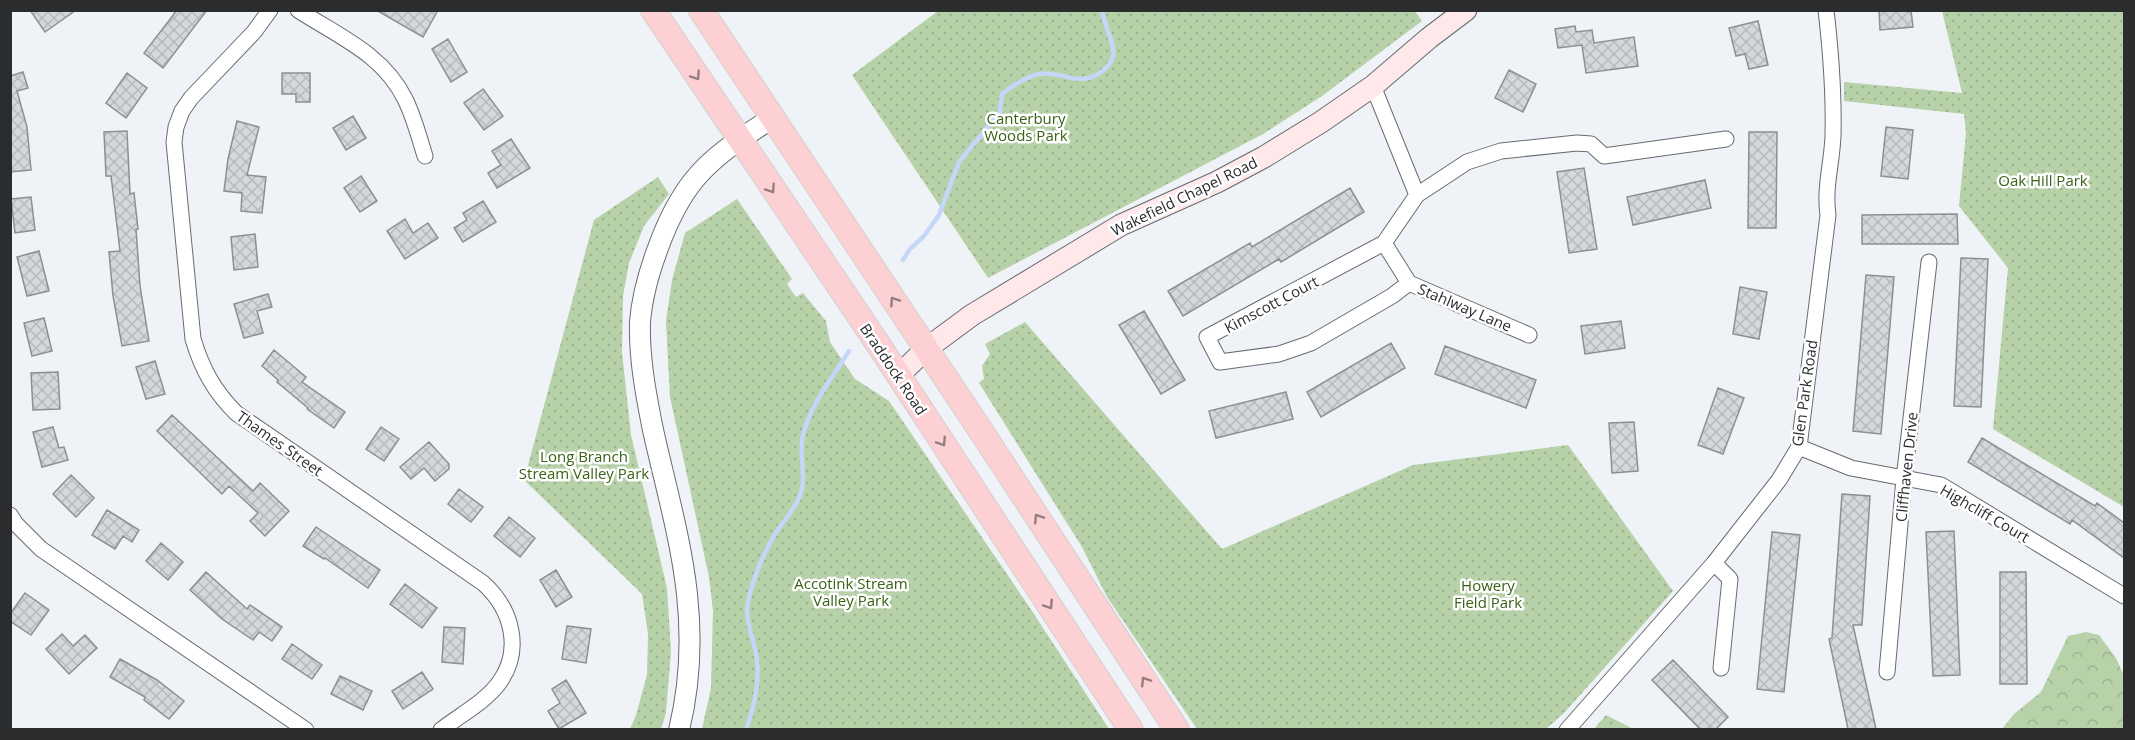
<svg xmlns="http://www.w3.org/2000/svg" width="2135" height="740" font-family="'Open Sans',sans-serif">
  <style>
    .forest { fill: url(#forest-crowns) }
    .park { fill: url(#park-dots) }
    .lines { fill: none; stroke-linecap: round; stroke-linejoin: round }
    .stream { stroke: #c4d7f9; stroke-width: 4.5 }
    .building { fill: url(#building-cross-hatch); stroke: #8c8f93; stroke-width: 1.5 }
    .minor-casing { stroke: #676a6f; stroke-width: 17 }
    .tertiary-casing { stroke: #676a6f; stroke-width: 22 }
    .secondary-casing { stroke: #676a6f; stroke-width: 23 }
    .primary-casing { stroke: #d0d1d1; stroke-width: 26 }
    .minor { stroke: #fff; stroke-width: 15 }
    .tertiary { stroke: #fff; stroke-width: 20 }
    .secondary { stroke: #fee8e9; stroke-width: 21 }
    .primary { stroke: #fdd0d3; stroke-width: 24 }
    .oneway { stroke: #947e80 }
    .labels { text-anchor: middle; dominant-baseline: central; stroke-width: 5; stroke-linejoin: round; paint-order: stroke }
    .park-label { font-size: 15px; fill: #386214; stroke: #fff }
    .street-label { font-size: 15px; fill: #2b2c2e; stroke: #fff }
  </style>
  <defs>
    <pattern id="forest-crowns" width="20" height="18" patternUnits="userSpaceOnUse" patternTransform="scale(1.5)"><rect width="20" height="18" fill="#b7d1a8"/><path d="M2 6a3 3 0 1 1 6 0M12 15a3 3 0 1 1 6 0" fill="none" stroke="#9eb491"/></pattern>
    <pattern id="park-dots" width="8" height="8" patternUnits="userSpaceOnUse" patternTransform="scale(1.5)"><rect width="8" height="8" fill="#b7d1a8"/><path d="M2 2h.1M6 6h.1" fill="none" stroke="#9eb491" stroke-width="1.8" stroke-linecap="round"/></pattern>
    <pattern id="building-cross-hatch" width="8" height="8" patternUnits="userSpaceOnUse" patternTransform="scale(1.5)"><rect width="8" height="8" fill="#d4d7dc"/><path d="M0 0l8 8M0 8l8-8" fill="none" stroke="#b6b9bd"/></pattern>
  </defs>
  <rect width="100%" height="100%" fill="#eff3f8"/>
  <path class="forest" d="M2086,632L2099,635L2116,658L2124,676V729H2002L2014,714L2041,692L2068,636Z"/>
  <path class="park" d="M1414,10L1422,21L1322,96L1263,134L988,278L852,75L938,11Z
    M1942,11H2124V507L1993,429L2008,268L1959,206L1966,133L1964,114L1844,101V82L1962,93Z
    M658,177L669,194L644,226L629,263L623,296L622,352L631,435L667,588L671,651L666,713L661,729H630L636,715L647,675L648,634L642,594L524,480L594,220Z
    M737,199L792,279L787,284L796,297L803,293L826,321L830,342L855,379L889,401L1028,605L1109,729H702L711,688L713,611L709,577L670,397L666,321L672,280L685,233Z
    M1025,322L1222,549L1413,465L1568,445L1673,591L1564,713L1546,729H1197L1107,597L1082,547L979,383L984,379L982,366L990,354L985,344Z
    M1606,715L1633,729H1594Z"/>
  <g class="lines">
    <path class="stream" d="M903,260L910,249L924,236L939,215L959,162L1000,112L1002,94C1012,86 1026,77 1039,74C1053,71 1067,79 1081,79C1094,79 1110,69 1113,56C1116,46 1103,22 1102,10
      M746,730C755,705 761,679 756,653C753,639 747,624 747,609C749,588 763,554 774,536C781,523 793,512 799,498C808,478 798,456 803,435C810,405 833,377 849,351"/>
  </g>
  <path class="building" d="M30,10H76L45,32Z
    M177,10H207L163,68L144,53Z
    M376,10H438L423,37Z
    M1879,10H1911L1913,27L1880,30Z
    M1758,21L1768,65L1749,69L1745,54L1736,56L1729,28Z
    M1575,26L1576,32L1592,30L1594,43L1634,37L1638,66L1586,73L1582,45L1558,48L1555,29Z
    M448,39L467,72L451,82L432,49Z
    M1509,70L1536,84L1523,112L1495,98Z
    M23,72L28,88L17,91L27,127L31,170L10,172V76Z
    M127,73L147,88L126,118L106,103Z
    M282,73H310V102H296V94H282Z
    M483,89L503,116L484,130L464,103Z
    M353,116L366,138L346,150L333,128Z
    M237,121L259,127L247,175L266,177L262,213L241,211L242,193L224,191L228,159Z
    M1886,127L1913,130L1908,179L1881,176Z
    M127,131L130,194L134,193L138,229H136L140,286L149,341L122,346L113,296L109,252L120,251L111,176H106L104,132Z
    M1749,132H1777L1776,228H1748Z
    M511,139L530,168L497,188L488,173L501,165L492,151Z
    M1584,168L1597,249L1569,253L1557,172Z
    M361,176L377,201L360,212L344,188Z
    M1705,180L1711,208L1633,225L1627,197Z
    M1350,188L1364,212L1281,262L1279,259L1183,316L1168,291L1250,243L1252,247Z
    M31,197L35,230L15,233L11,199Z
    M483,201L496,222L463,242L454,228L467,220L463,213Z
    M1957,214L1958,244H1862V215Z
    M405,219L413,233L428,223L438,238L405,259L387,231Z
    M255,234L258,267L234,270L231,237Z
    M39,251L49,291L27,296L17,257Z
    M1961,258L1988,259L1981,407L1954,406Z
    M1866,275L1894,277L1881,434L1853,431Z
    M1740,287L1767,292L1759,339L1733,334Z
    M268,294L272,307L257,311L263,333L244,338L234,304Z
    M1144,311L1185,380L1161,394L1119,325Z
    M44,318L52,351L32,356L24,323Z
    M1621,321L1625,348L1585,354L1581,326Z
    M1391,343L1405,368L1321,417L1307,392Z
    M1445,346L1536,380L1526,408L1435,374Z
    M274,350L306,377L302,382L345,412L334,428L307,409L308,408L277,382L278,380L262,366Z
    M155,361L165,394L146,399L136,367Z
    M58,372L60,409L33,410L31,373Z
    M1718,388L1744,398L1723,454L1698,445Z
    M1286,392L1293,419L1216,438L1209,411Z
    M172,415L253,491L260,483L289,511L265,536L250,521L258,513L229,486L222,494L157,431Z
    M1634,422L1638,471L1612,473L1609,423Z
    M53,427L59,448L64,447L68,460L42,467L33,432Z
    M381,427L399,439L384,461L366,449Z
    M1982,438L2095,506L2097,503L2124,523V558L2072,520L2070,524L1968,462Z
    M429,442L449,464V469L435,481L424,468L411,479L400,467Z
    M71,475L94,498L76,517L53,494Z
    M459,489L483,507L471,522L448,504Z
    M1842,494L1870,496L1862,625H1853L1876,729H1848L1829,639L1832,638Z
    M107,510L139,530L132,542L123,536L115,549L92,535Z
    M509,517L535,538L520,557L494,536Z
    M316,527L380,570L368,588L325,558L324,559L303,546Z
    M1954,531L1960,675L1933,676L1926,532Z
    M1772,532L1800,535L1784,692L1757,689Z
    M161,543L183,562L168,580L146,561Z
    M556,570L572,597L556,607L540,580Z
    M206,572L247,609L250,605L282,627L272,641L259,632L253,640L222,619L190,590Z
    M2000,572H2026L2027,684H2000Z
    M405,584L437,608L422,628L390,604Z
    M25,593L49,610L31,635L10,621V614Z
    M567,626L591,629L586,663L562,659Z
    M444,627L465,628L463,664L442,662Z
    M62,634L73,646L85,635L97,648L69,674L46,649Z
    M292,644L322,665L312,679L282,659Z
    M120,659L157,680L184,701L169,719L144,700L145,697L110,677Z
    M1673,660L1728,717L1716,729H1700L1652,680Z
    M422,672L433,689L403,709L392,691Z
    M340,676L372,691L363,710L331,694Z
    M566,680L586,713L559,729L548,711L560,703L552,689Z"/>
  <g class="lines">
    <defs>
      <path id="minor" d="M270,10L254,32L191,98L182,111L176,127L174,142L193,339C202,369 214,391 236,413L483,583C512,609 523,650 499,683C485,702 460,715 441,730
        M298,10C338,36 383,54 405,99C414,117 419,137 425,156
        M1373,86L1417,195
        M1384,243L1207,337L1220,362L1279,354L1311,343L1392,296L1409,283
        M1529,335L1409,283L1384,243L1417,195L1467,162L1501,151L1577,143L1591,144L1604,156L1726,139
        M1799,447L1851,468L1941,485L2124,596
        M10,515L16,524L41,549L306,730
        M1714,563L1730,579L1721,668
        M1887,672L1904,479L1929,262
        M1567,730L1714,563L1779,480L1799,447L1828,215C1824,188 1832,163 1833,136C1834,94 1831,53 1826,10"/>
      <path id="tertiary" d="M679,730C690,685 692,640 687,594C681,539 665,484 653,430C646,395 639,359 640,322C642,296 649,272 658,248C667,223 678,200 694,180C715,154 745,136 772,118"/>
      <path id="secondary" d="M899,375L926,349L972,315L1121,225L1217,182L1264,157L1321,122L1373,86L1429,38L1466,10"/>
      <path id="primary" d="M653,10L880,347L1131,730
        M701,10L975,422L1177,730"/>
    </defs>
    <use href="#minor" class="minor-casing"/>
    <use href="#tertiary" class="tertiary-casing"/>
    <use href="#secondary" class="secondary-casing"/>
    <use href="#primary" class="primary-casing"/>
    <use href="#minor" class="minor"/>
    <use href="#tertiary" class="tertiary"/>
    <use href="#secondary" class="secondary"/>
    <use href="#primary" class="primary"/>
  </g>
  <defs><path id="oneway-chevron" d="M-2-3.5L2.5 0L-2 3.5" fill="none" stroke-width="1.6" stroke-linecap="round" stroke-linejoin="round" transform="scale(1.5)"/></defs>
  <g class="oneway">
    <use href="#oneway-chevron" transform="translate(696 76) rotate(56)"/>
    <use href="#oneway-chevron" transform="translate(771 189) rotate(56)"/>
    <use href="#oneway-chevron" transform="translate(894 301) rotate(-124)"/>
    <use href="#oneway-chevron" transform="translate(942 442) rotate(57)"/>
    <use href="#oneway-chevron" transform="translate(1038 518) rotate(-123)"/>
    <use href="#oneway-chevron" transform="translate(1049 605) rotate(57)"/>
    <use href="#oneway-chevron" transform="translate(1145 681) rotate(-123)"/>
  </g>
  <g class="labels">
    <g class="park-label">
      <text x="1026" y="118">Canterbury<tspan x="1026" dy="17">Woods Park</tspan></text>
      <text x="2043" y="180">Oak Hill Park</text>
      <text x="584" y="456">Long Branch<tspan x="584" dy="17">Stream Valley Park</tspan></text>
      <text x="851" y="583">Accotink Stream<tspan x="851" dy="17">Valley Park</tspan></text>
      <text x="1488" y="585">Howery<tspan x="1488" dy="17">Field Park</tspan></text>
    </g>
    <g class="street-label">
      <text transform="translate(1184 196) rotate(-26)">Wakefield Chapel Road</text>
      <text transform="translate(1271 304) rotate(-28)">Kimscott Court</text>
      <text transform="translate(1465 307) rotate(23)">Stahlway Lane</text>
      <text transform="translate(894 369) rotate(56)">Braddock Road</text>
      <text transform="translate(1804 393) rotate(-82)">Glen Park Road</text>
      <text transform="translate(280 443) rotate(35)">Thames Street</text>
      <text transform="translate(1906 467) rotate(-84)">Cliffhaven Drive</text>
      <text transform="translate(1985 513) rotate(30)">Highcliff Court</text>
    </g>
  </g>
  <rect width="2135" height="740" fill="none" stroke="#2b2c2e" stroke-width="24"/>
</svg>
